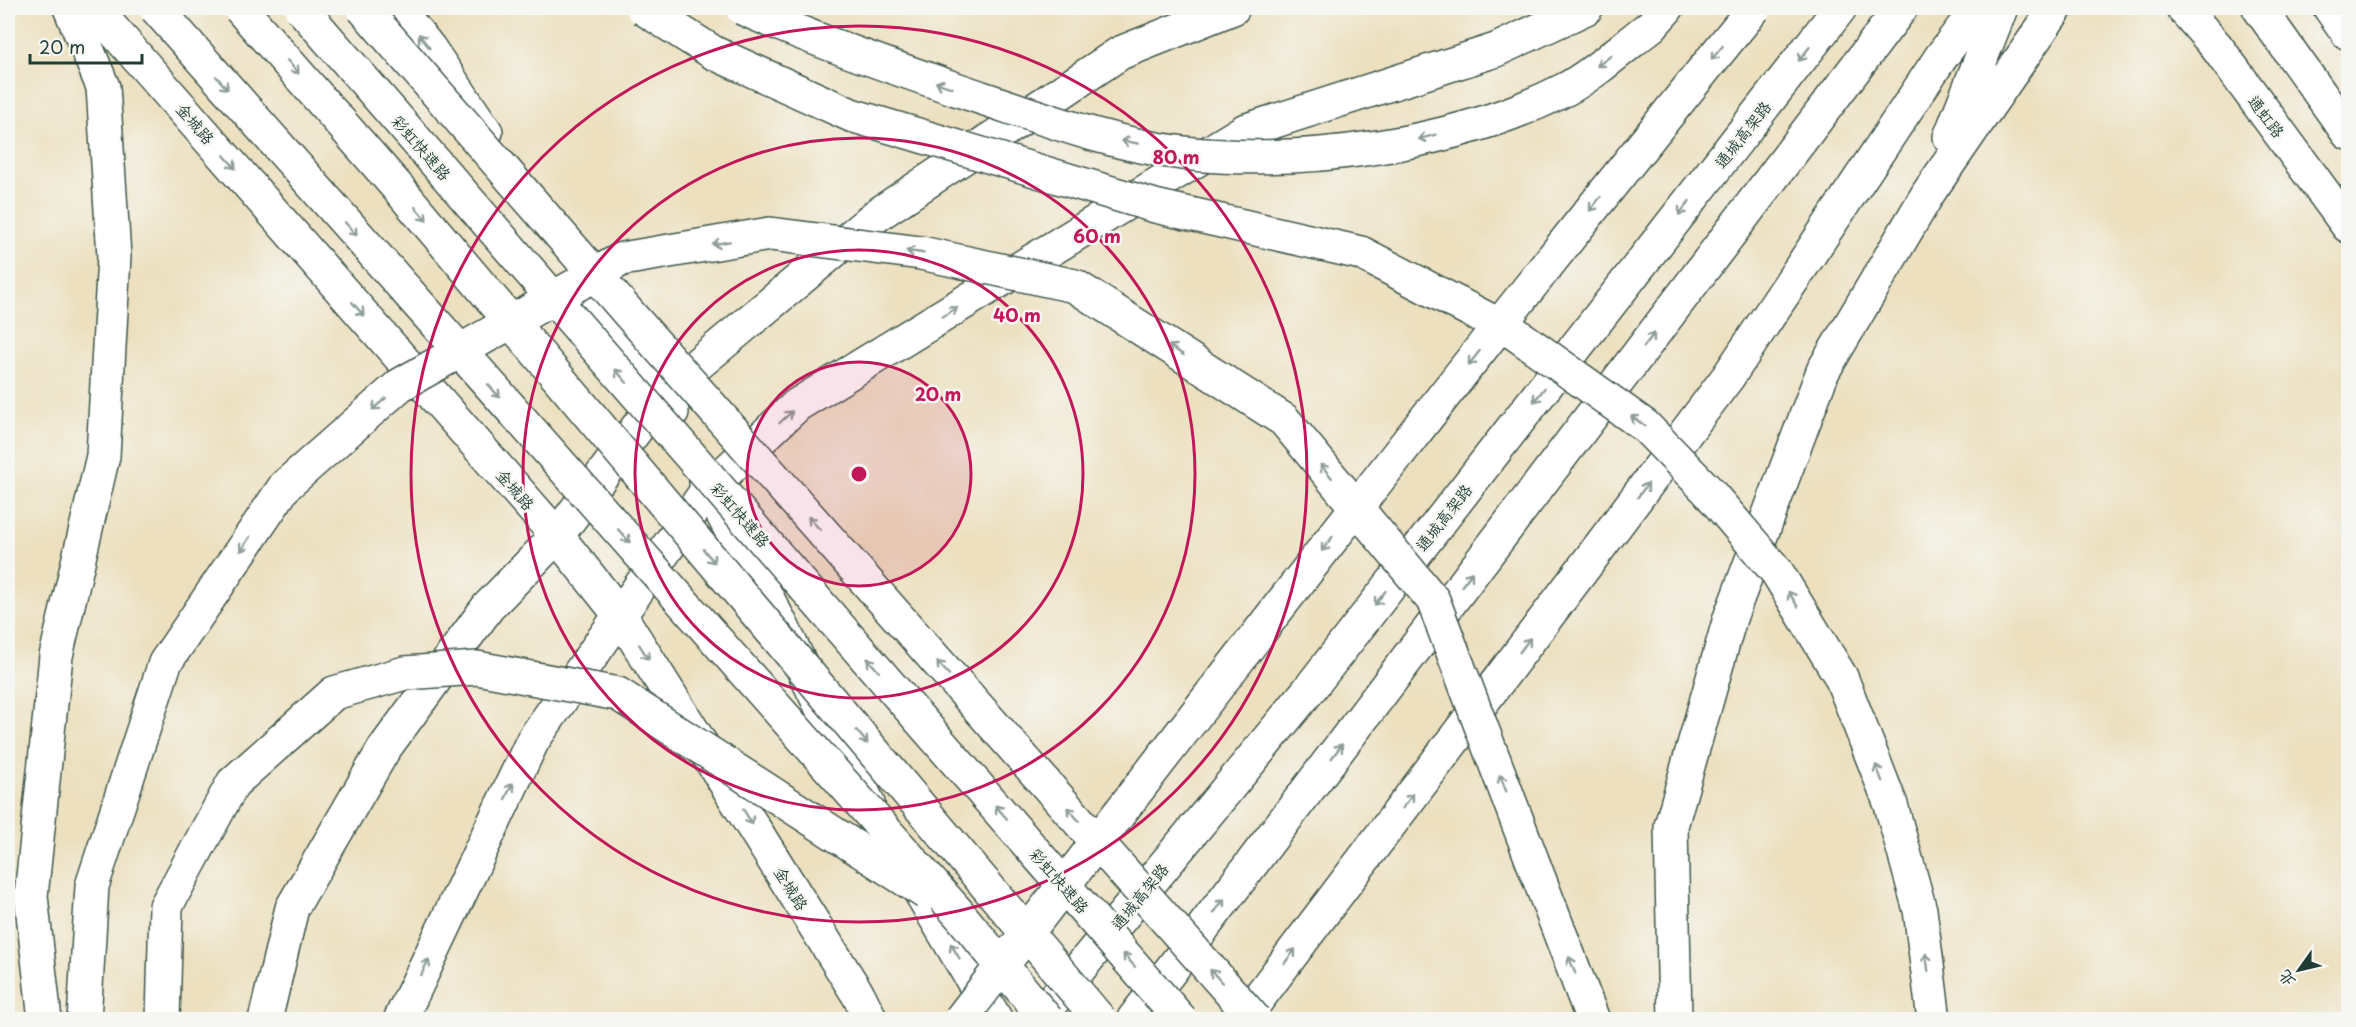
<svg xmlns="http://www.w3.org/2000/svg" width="2356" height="1027" font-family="'Playpen Sans','LXGW WenKai TC',sans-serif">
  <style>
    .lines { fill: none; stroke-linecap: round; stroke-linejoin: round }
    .minor-casing { stroke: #3e5549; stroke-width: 36 }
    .major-casing { stroke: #3e5549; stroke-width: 36 }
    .highway-casing { stroke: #3e5549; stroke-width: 36 }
    .minor { stroke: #fff; stroke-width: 33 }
    .major { stroke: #fff; stroke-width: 33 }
    .highway { stroke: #fff; stroke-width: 33 }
    .highway-bridge-casing { stroke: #3e5549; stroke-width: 36; stroke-linecap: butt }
    .highway-bridge { stroke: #fff; stroke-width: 33 }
    .oneway { stroke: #8f9e9a }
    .ring { fill: none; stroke: #c2185b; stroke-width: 3 }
    .labels { text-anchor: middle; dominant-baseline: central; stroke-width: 5; stroke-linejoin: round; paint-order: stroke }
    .street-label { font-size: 16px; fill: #1f3d34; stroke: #f6f6f2 }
    .centre { fill: #c2185b; stroke: #f6f6f2; stroke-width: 3 }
    .ring-label { font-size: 18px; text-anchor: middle; font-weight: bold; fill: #c2185b; stroke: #f6f6f2; stroke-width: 5; stroke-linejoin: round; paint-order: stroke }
  </style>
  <rect width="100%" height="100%" fill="#f6f6f2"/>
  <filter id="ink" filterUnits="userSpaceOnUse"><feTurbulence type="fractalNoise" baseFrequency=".0167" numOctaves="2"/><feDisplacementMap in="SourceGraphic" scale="12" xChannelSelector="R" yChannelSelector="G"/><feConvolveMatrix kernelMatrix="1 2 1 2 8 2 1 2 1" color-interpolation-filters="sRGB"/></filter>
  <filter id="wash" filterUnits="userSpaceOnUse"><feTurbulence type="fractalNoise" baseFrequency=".008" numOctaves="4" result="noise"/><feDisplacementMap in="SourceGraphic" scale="24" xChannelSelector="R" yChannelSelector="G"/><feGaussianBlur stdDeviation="1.35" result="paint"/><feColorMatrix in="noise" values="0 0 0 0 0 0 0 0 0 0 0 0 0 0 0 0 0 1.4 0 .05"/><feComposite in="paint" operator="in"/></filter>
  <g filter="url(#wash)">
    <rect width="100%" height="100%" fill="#ece0bf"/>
  </g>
  <g filter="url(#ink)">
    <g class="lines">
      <defs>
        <path id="minor" d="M2183,8L2216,46L2348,226
          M2330,8L2348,33"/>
        <path id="major" d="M94,8L557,536L620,615L859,996L871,1020
          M397,8L429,48L486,132
          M2259,8L2348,133
          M591,287L663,393L672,412
          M706,483L782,626L868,803
          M908,871L996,1020
          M265,1020L292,908L384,749L488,607L557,536L663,393L877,215L1120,53L1233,8
          M400,1020L533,740L708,489L797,405L1244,131L1496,50L1586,8"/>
        <path id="highway" d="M1651,26L1667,8
          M1950,137L2001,8
          M45,1020L31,896L56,656L103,456L114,256L103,87L70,8
          M1037,1020L1308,691L1840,8
          M1133,1020L1901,8
          M1242,1020L1728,377L1941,57L1978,8
          M1675,1020L1671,826L1730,618L1823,371L1929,192L2056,8"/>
      </defs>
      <use href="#minor" class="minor-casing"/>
      <use href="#major" class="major-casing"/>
      <use href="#highway" class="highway-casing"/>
      <use href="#minor" class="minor"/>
      <use href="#major" class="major"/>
      <use href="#highway" class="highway"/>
      <defs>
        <path id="highway-bridge" d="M156,8L960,915L1047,1020
          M240,8L399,189L1100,1020
          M301,8L1181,1020
          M363,8L632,317L1255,1020
          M643,8L714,53L851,115L1155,206L1361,253L1516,334L1645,426L1708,491L1777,572L1841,677L1891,805L1920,910L1934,1020
          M742,8C820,43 901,70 982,98C1048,120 1114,145 1183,153C1304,166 1457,145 1566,89C1593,75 1626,45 1651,26
          M84,1020L92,886L165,663L285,486L400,385L622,259L770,234L921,253L1075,286L1284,420L1433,600L1593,1020
          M163,1020L166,906L233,783L334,693L405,673L477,668L618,694L926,893
          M960,1020C1222,680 1483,340 1754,8"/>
      </defs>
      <use href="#highway-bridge" class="highway-bridge-casing"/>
      <use href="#highway-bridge" class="highway-bridge"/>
    </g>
    <defs><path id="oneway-shaft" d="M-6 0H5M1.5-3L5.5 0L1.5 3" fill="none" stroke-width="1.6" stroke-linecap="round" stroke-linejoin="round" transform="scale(1.5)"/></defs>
    <g class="oneway">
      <use href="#oneway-shaft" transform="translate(424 41) rotate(-128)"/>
      <use href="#oneway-shaft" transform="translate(1717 53) rotate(129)"/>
      <use href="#oneway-shaft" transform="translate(1804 54) rotate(128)"/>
      <use href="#oneway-shaft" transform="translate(1604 61) rotate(143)"/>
      <use href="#oneway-shaft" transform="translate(293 67) rotate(49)"/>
      <use href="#oneway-shaft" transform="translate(222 83) rotate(48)"/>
      <use href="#oneway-shaft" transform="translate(944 85) rotate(-161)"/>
      <use href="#oneway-shaft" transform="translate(1427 137) rotate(165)"/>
      <use href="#oneway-shaft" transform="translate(1130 142) rotate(-169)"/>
      <use href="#oneway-shaft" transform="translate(230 162) rotate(49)"/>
      <use href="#oneway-shaft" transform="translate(1595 204) rotate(128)"/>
      <use href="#oneway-shaft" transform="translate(1684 208) rotate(128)"/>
      <use href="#oneway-shaft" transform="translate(421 214) rotate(50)"/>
      <use href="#oneway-shaft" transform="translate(351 229) rotate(48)"/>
      <use href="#oneway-shaft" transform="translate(721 243) rotate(170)"/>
      <use href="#oneway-shaft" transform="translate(915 252) rotate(-172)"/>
      <use href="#oneway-shaft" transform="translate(358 309) rotate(49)"/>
      <use href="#oneway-shaft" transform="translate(950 312) rotate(-32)"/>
      <use href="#oneway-shaft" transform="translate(1649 340) rotate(-53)"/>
      <use href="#oneway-shaft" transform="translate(1176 350) rotate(-147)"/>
      <use href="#oneway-shaft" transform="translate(1474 358) rotate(128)"/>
      <use href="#oneway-shaft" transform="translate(621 376) rotate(-131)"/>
      <use href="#oneway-shaft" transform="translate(494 391) rotate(48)"/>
      <use href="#oneway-shaft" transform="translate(1539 395) rotate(128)"/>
      <use href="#oneway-shaft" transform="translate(379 404) rotate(139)"/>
      <use href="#oneway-shaft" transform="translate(786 417) rotate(-43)"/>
      <use href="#oneway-shaft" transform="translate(1638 421) rotate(-144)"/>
      <use href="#oneway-shaft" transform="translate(1326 471) rotate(-130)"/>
      <use href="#oneway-shaft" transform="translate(1643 490) rotate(-53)"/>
      <use href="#oneway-shaft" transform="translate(814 523) rotate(-132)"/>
      <use href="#oneway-shaft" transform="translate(624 536) rotate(48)"/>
      <use href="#oneway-shaft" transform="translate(245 544) rotate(124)"/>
      <use href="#oneway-shaft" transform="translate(1327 544) rotate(128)"/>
      <use href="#oneway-shaft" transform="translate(709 556) rotate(50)"/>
      <use href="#oneway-shaft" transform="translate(1467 579) rotate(-53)"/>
      <use href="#oneway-shaft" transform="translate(1380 598) rotate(128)"/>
      <use href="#oneway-shaft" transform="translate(1793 599) rotate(-121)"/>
      <use href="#oneway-shaft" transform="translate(1525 645) rotate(-53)"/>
      <use href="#oneway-shaft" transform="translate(644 652) rotate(57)"/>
      <use href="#oneway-shaft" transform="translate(873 665) rotate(-131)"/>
      <use href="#oneway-shaft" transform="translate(943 668) rotate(-132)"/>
      <use href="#oneway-shaft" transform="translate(862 737) rotate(50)"/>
      <use href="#oneway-shaft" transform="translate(1337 751) rotate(-53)"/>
      <use href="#oneway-shaft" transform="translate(1879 773) rotate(-111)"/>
      <use href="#oneway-shaft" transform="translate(1503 783) rotate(-111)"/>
      <use href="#oneway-shaft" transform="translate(509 791) rotate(-64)"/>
      <use href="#oneway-shaft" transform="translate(1408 801) rotate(-53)"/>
      <use href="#oneway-shaft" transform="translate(1001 812) rotate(-131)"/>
      <use href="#oneway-shaft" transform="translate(1073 814) rotate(-132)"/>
      <use href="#oneway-shaft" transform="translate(748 817) rotate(58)"/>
      <use href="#oneway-shaft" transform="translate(1219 906) rotate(-53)"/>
      <use href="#oneway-shaft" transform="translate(955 951) rotate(-121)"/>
      <use href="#oneway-shaft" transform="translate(1290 956) rotate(-53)"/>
      <use href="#oneway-shaft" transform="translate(1129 960) rotate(-131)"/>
      <use href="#oneway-shaft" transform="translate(1927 962) rotate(-98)"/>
      <use href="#oneway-shaft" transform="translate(1572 965) rotate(-111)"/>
      <use href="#oneway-shaft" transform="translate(425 967) rotate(-65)"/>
      <use href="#oneway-shaft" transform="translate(1216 976) rotate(-132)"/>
    </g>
  </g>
  <circle cx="859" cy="474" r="112" fill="#c2185b" fill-opacity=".12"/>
  <g class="ring">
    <circle cx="859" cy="474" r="112"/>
    <circle cx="859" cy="474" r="224"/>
    <circle cx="859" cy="474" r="336"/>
    <circle cx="859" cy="474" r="448"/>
  </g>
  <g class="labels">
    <g class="street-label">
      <text transform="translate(2267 116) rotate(53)">通虹路</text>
      <text transform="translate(196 123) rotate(49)">金城路</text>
      <text transform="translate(1742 134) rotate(-52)">通城高架路</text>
      <text transform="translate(422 147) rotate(49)">彩虹快速路</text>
      <text transform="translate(516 489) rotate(49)">金城路</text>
      <text transform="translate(741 514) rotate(49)">彩虹快速路</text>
      <text transform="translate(1443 517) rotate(-52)">通城高架路</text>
      <text transform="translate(1060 880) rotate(49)">彩虹快速路</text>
      <text transform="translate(792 888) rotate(58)">金城路</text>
      <text transform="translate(1139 896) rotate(-51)">通城高架路</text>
    </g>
  </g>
  <circle cx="859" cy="474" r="9" class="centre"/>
  <g class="ring-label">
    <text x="1176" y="164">80 m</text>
    <text x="1097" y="243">60 m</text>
    <text x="1017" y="322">40 m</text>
    <text x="938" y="401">20 m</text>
  </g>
  <rect width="2356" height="1027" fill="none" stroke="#f6f6f2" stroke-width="30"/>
  <g transform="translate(2299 970) rotate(236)" stroke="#f6f6f2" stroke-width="4.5" paint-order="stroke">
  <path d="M0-4.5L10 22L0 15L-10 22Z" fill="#1f3d34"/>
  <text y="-9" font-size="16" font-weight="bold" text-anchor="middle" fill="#1f3d34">北</text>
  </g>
  <path d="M30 54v9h112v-9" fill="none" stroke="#1f3d34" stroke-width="3"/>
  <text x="39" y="54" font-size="18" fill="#1f3d34" stroke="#f6f6f2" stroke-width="4.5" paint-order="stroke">20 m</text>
</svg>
